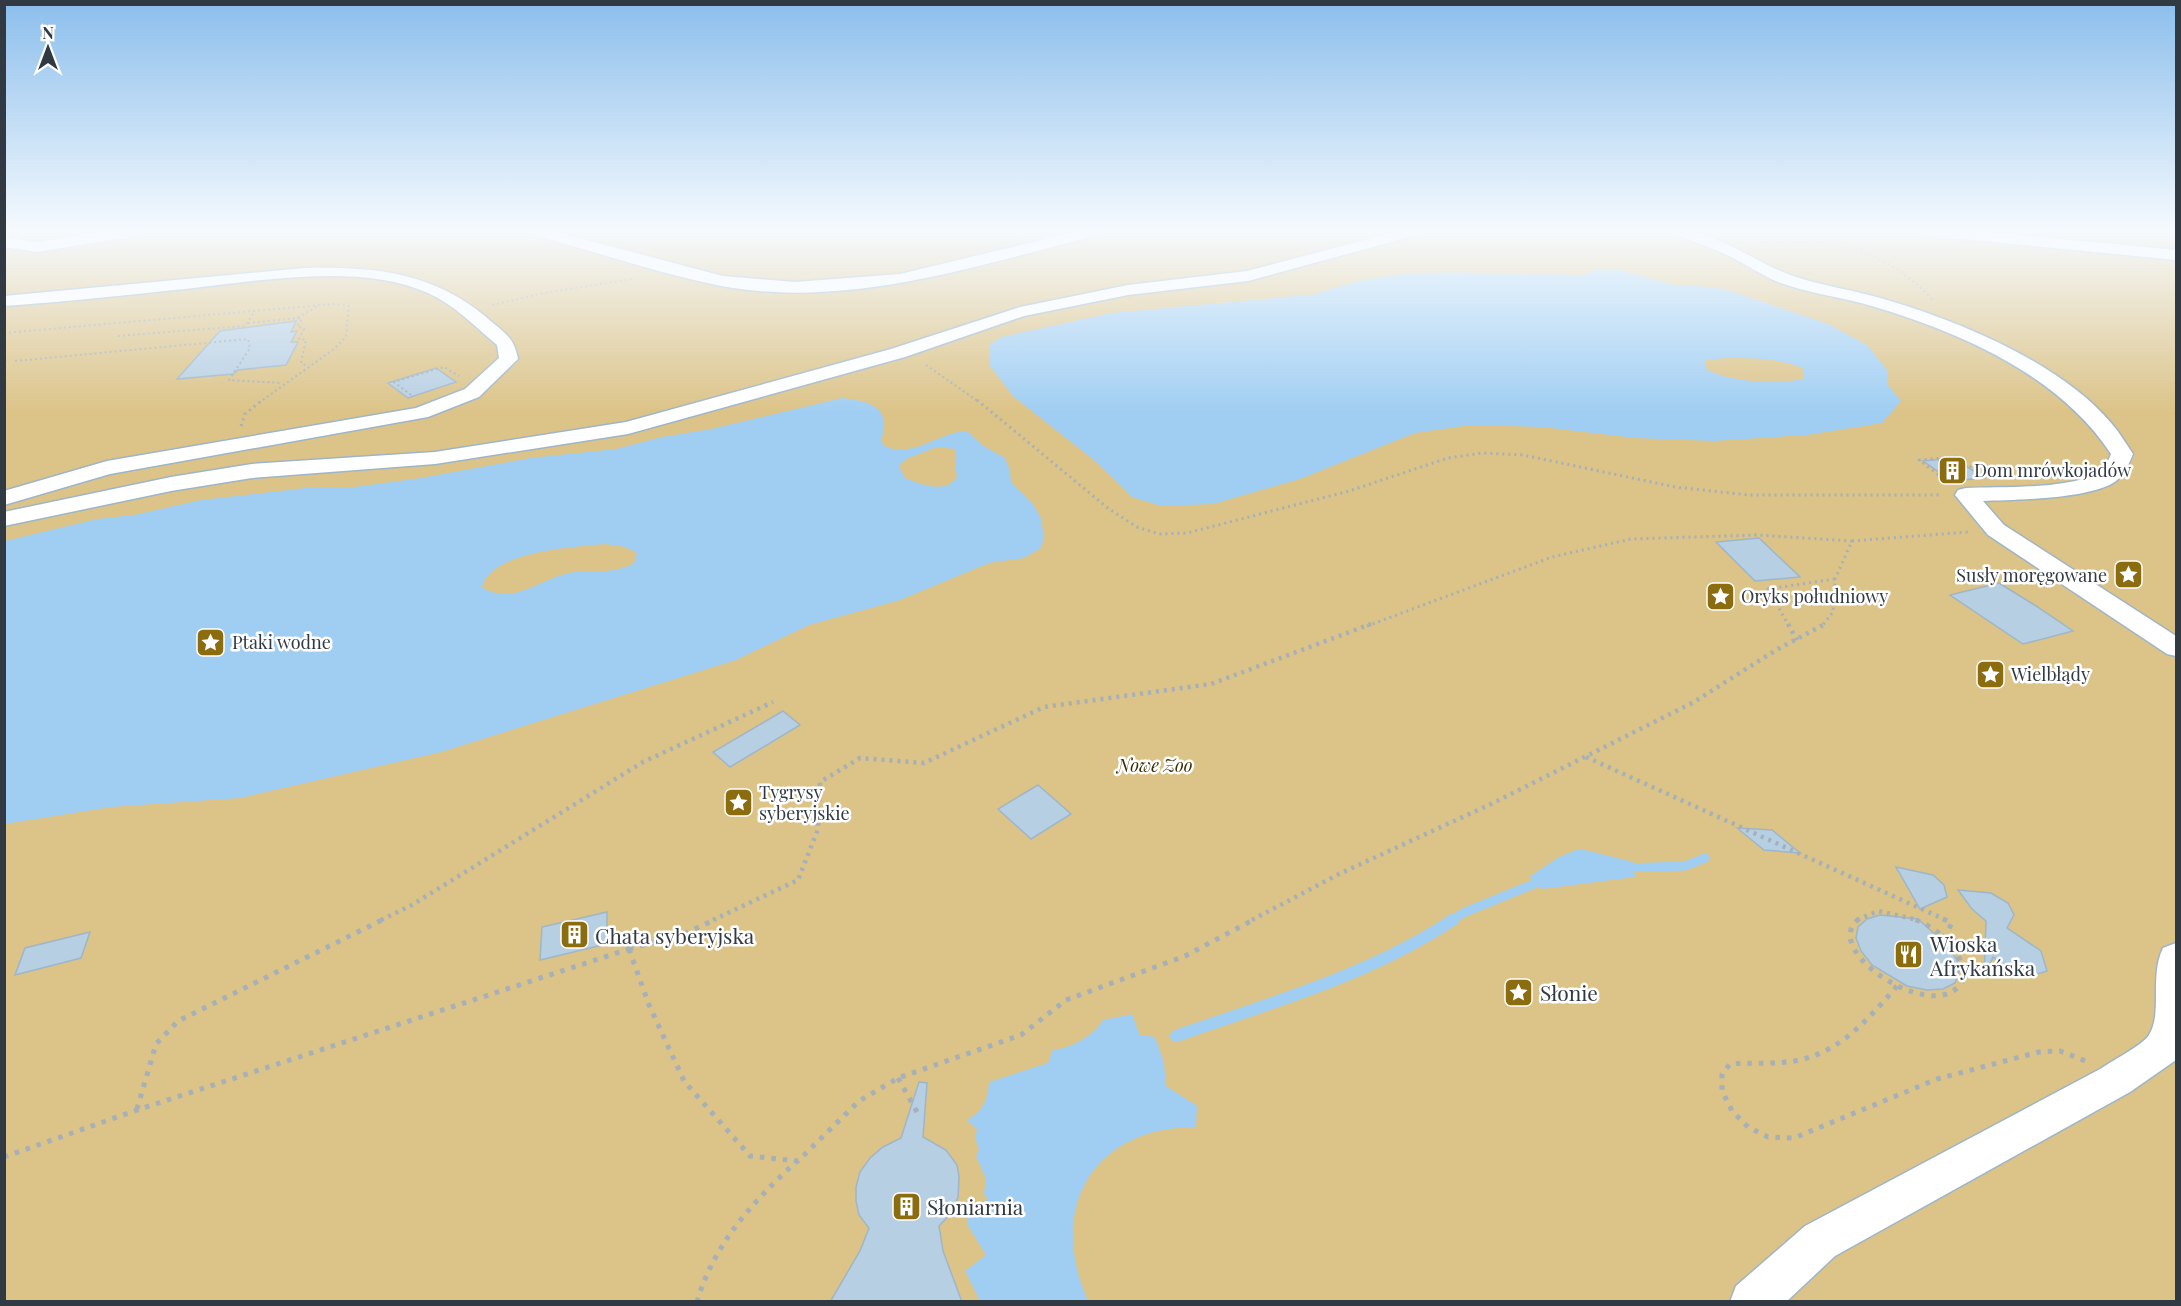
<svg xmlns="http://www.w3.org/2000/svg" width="2181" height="1306" font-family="'Playfair Display',serif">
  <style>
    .green { fill: #dcc387 }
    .water { fill: #a0cef2; fill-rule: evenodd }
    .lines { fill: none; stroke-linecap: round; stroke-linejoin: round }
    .stream-far1 { stroke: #a0cef2; stroke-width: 9 }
    .stream { stroke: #a0cef2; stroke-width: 12 }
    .building { fill: #b7cfe2; stroke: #9eb6c9; stroke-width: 1.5 }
    .street-casing { stroke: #9eb5c8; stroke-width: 3 }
    .path-far3 { stroke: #a6b0b8; stroke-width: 2; stroke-dasharray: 2 3; stroke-linecap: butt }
    .path-far2 { stroke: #a6b0b8; stroke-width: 3; stroke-dasharray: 2 4; stroke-linecap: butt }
    .path-far1 { stroke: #a6b0b8; stroke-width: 4.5; stroke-dasharray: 3 5; stroke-linecap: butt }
    .path { stroke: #a6b0b8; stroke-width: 5; stroke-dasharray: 4.5 7; stroke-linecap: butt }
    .street { fill: #fff; fill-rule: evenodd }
    .labels { text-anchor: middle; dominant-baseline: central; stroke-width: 5; stroke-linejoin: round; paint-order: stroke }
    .poi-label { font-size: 18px; fill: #313a42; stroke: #fff; text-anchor: start }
    .park-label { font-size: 18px; font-style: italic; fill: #392b02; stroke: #fff }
    .near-poi-label { font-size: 21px; fill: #313a42; stroke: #fff; text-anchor: start }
  </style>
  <rect width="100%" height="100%" fill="#eaf4fc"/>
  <path class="green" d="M5,230H2176V1301L5,1302Z"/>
  <path class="water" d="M1597,270H1619L1678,286L1690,285L1728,290L1828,324L1867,345L1888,371V385L1901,401L1882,423L1807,435L1714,441L1635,438L1542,427L1470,425L1415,433L1300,479L1213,504L1161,506L1132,497L1095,461L1014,397L990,366L989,345L1001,337L1111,313L1317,294C1377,270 1441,271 1504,274C1530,275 1556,273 1582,276ZM1727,358C1754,358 1780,358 1804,369V379C1778,384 1728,383 1705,368L1706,360Z
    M842,398C869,401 893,407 881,440L884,446C914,459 938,432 967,431L982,445L1005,458L1010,470L1011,482L1033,504L1041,518L1044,537L1041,548L1024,558L989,563L900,600L809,625L736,660L441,752L240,798L111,807L5,824V541L97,519L134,515L201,500L314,487H354L421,478L530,458L616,449L662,437L711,429ZM937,447L955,449C958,458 954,464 957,476C949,495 919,484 905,478L899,466L906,459ZM605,544L625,547L637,553L634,563C615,574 596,570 575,572C544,575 513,608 482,587C491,551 574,547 605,544Z
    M1576,850H1585L1633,862L1635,877L1543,889L1529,877L1559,857Z
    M1132,1014L1140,1035L1155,1037L1164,1062L1166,1086L1197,1106L1196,1127C1092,1127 1047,1209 1088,1301H980L965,1271L986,1255L967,1224V1214L988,1199L984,1194L986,1179L976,1156L979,1149L975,1138L977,1129L967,1120C983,1111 988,1100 989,1082L1048,1063L1053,1049C1068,1051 1097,1033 1103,1020Z"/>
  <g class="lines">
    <path class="stream-far1" d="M1623,868L1685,866L1705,858
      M1452,920L1463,913L1546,879"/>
    <path class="stream" d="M1176,1036C1270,1003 1371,975 1454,919"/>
  </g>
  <path class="building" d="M296,321L291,332L297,331L291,342H298L286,365L238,370L233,374L177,379L220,331Z
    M436,368L456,382L408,398L388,383Z
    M1954,458L1984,478L1952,481L1923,461Z
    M1759,538L1800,577L1755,581L1716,542Z
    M1999,583L2036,606L2073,631L2023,644L1950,595Z
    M783,711L800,725L730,767L713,752Z
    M1038,785L1071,814L1031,839L998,809Z
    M1737,828L1772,830L1800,853L1764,850Z
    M1896,867L1933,875L1944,885L1947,897L1920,909Z
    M1958,890L1991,893L2008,903L2014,915L2007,928L2041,951L2047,971L2034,975L2022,974L2010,969L1993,957L1984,977L1986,921L1972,909Z
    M607,912V944L540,960L542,927Z
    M1880,915L1918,919L1948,946L1957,960L1959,972L1955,983L1943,989L1927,990L1907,986L1872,965L1861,951L1856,938L1858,927L1867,919Z
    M90,932L81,958L15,975L25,948Z
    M919,1082L927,1083L923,1137L946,1150L957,1165L959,1177L958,1197L952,1212L939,1226L943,1251L962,1302H830L860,1251L869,1228L859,1215L856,1201V1187L860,1172L870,1158L883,1147L901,1138Z"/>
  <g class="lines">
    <defs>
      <path id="street" d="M114,230H150L142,235L37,252L4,247V237L37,242Z
        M524,230H549L723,276L795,282L900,274L1083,230H1109L1106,233C982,264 850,310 721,286C657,273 590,250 527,233Z
        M1402,230H1427L1424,233L1248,281L1128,295L1024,316L905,357L628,434L435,464L252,478L171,491L4,526V512L171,477L252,464L435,452L626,422L891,349L1020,307L1128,285L1247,271Z
        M1667,230C1714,228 1748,259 1790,275C1821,286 1855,290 1887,300C1961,322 2061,363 2112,424C2120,433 2126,444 2133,454C2129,464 2124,475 2116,481C2092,499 2014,500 1983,501L2004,525L2176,636V656L2167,654L1988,535L1955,495L1958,490L1966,488C1998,487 2071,489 2098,473C2105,469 2108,461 2111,454C2060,376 1962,333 1875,307C1843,297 1809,294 1778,282C1761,275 1746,264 1729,256C1710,247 1690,240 1670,233Z
        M1914,230H1967L2176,250V260L1922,235Z
        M304,268C374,267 430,271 486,317C503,332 514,336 518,359L479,397L428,417L110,474L4,505V491L107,461L416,408L465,389L499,358L497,345C475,327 455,305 428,293C360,262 258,281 185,289C125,295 65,302 4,306V296Z
        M2176,943V1060L2130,1092L1835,1256L1786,1302H1730L1736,1286L1805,1226L2102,1068C2113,1060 2143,1045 2149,1035C2163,1012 2149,977 2163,948Z"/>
    </defs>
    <use href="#street" class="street-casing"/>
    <path class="path-far3" d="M2148,230L2176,231
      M485,235L503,230
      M1761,245C1836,243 1878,243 1933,300
      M492,305L544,293L632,279
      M298,318L302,319L297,326L304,329L299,339L306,340L301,363L308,366
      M248,323L297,318L318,306
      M4,333L333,304L349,306L346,337L334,349L260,402
      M118,336L245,326L255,311
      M15,361L248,339L250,348L229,380L282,383
      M926,365L979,402
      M411,395L394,382L444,367L459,376"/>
    <path class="path-far2" d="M977,400L1109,509L1137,527L1159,534L1187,533L1349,491L1448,458L1482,453L1523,455L1675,487L1749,495H1942
      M241,426L245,414L262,400
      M1948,482L1919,460L1957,457L1980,474
      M1852,541L1968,532
      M1367,626L1552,557L1631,539L1757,535L1852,541L1835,579L1833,612L1822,626
      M1789,626L1768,589L1835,579"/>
    <path class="path-far1" d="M1788,624L1797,640
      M1586,757L1946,920
      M381,920L412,905L643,762L773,702
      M713,920L798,880L818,829L820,782L860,758L924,763L1044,707L1211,684L1371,624
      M1252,920L1339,874L1491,804L1694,702L1776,650L1825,624
      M1857,920L1878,911L1918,920"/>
    <path class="path" d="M1859,919C1815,952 1949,1034 1964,975C1960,947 1939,929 1914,919
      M1943,919L1952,923L1944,937
      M629,949L649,1005L684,1081L750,1156L798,1161L859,1101L898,1078L1021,1035L1066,1000L1185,956L1255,919
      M629,949L682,935L716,919
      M1897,986C1870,1017 1842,1051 1799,1060C1777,1065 1753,1062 1730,1064L1722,1074V1091L1732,1111L1748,1127L1768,1137L1794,1138L1937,1079L2039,1052L2060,1051L2088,1062
      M898,1078L917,1112
      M137,1109L156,1044L178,1021L384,919
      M4,1157L137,1110L629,949
      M697,1302C714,1243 753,1202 797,1161"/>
    <use href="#street" class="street"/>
  </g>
  <linearGradient id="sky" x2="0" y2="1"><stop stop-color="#8bbeec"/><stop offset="0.56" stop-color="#f6fafe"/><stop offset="1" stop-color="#f6fafe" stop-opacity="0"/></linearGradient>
  <rect width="2181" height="413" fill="url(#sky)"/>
  <defs>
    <symbol id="building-square" viewBox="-11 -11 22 22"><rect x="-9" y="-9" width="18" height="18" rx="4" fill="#8b6d0f" stroke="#fff"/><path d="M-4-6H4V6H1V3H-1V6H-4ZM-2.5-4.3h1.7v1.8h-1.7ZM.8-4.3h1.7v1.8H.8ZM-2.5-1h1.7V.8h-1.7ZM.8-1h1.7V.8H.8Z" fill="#fff"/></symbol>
    <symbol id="sight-square" viewBox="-11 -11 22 22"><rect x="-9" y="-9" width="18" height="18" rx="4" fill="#8b6d0f" stroke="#fff"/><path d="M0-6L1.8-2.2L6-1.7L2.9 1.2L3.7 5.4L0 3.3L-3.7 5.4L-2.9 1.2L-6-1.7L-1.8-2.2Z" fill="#fff"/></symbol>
    <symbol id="restaurant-square" viewBox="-11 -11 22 22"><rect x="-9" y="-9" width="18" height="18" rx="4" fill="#8b6d0f" stroke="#fff"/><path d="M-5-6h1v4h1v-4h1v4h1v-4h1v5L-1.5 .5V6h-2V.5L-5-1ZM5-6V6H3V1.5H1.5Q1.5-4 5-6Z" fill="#fff"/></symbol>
  </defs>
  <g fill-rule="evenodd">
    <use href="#building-square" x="1936" y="454" width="33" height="33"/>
    <use href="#sight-square" x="2112" y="558" width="33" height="33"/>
    <use href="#sight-square" x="1704" y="580" width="33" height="33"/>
    <use href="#sight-square" x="194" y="626" width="33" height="33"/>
    <use href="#sight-square" x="1974" y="658" width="33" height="33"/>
    <use href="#sight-square" x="722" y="786" width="33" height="33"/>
    <use href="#building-square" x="558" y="918" width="33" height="33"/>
    <use href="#restaurant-square" x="1892" y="938" width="33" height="33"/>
    <use href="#sight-square" x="1502" y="976" width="33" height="33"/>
    <use href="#building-square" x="890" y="1190" width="33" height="33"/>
  </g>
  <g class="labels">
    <g class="poi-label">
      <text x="1974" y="470">Dom mrówkojadów</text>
      <text x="2107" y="575" text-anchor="end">Susły moręgowane</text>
      <text x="1741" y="596">Oryks południowy</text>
      <text x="232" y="642">Ptaki wodne</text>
      <text x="2011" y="674">Wielbłądy</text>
      <text x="759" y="792">Tygrysy<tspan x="759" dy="21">syberyjskie</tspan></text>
    </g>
    <g class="park-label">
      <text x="1155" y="765">Nowe Zoo</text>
    </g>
    <g class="near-poi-label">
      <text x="595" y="935">Chata syberyjska</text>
      <text x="1930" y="943">Wioska<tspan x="1930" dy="24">Afrykańska</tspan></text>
      <text x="1540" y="992">Słonie</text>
      <text x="927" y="1206">Słoniarnia</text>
    </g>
  </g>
  <rect width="2181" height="1306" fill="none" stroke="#313a42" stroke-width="12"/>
  <g transform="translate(48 48)" stroke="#ffffff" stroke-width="4.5" paint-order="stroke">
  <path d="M0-4.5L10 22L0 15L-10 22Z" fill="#313a42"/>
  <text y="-9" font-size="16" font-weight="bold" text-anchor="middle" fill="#313a42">N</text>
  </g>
</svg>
